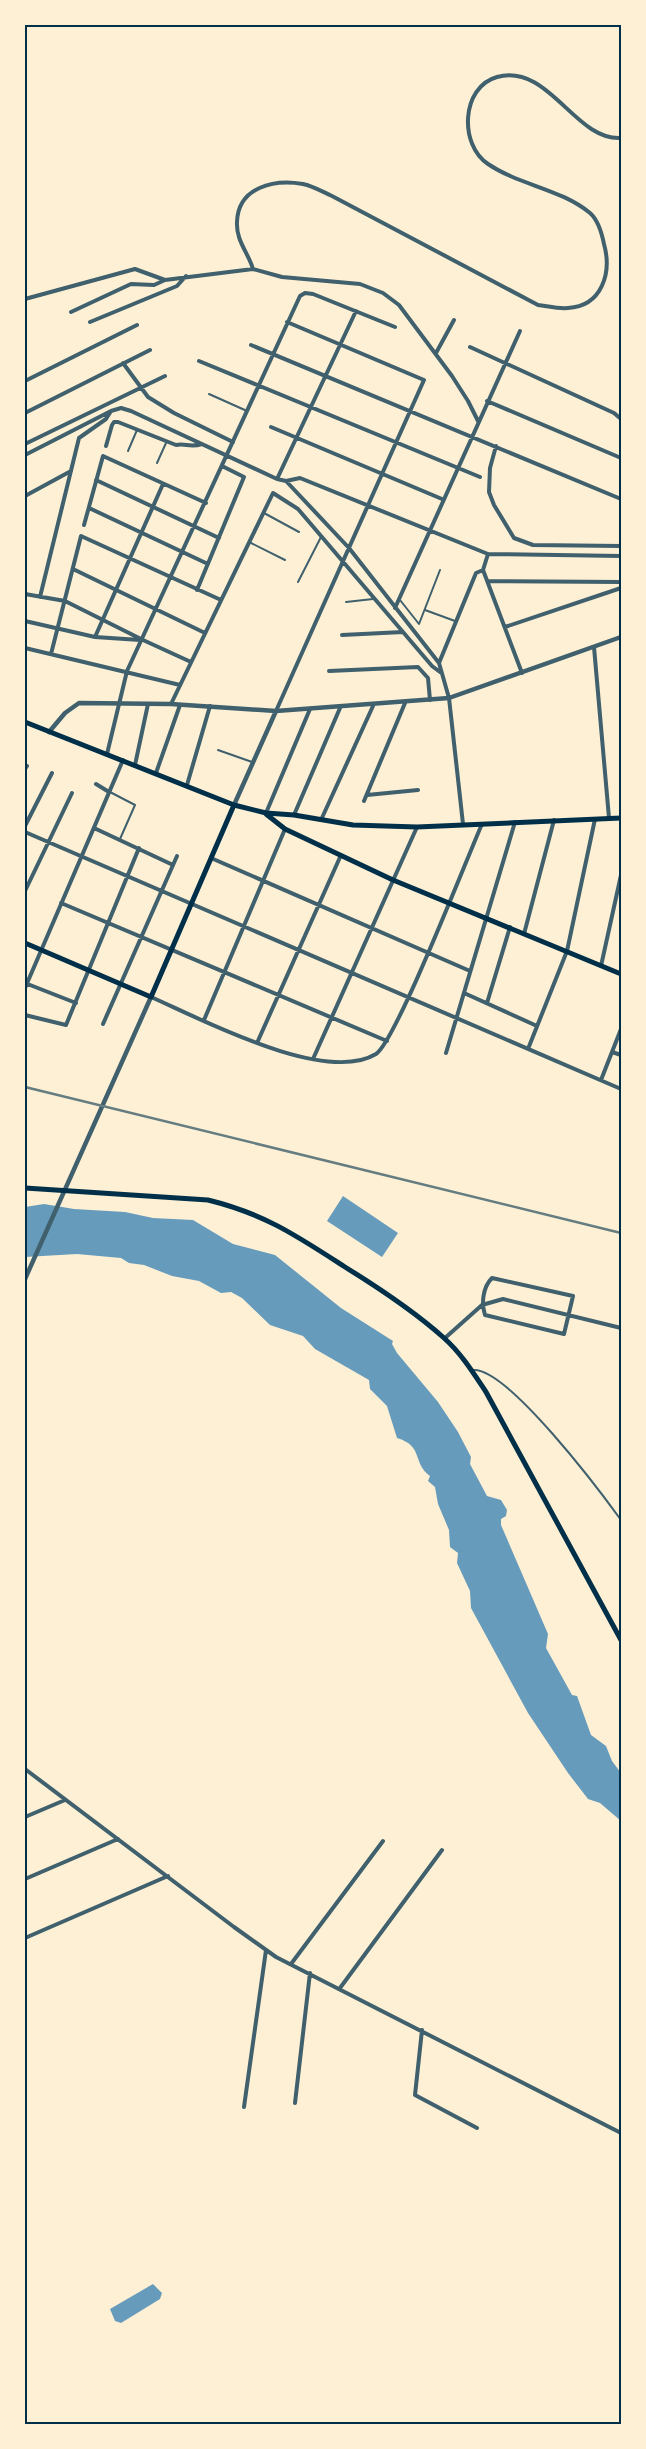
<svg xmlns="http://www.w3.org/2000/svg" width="646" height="2449" font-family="Commissioner,sans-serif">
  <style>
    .water { fill: #669bbc }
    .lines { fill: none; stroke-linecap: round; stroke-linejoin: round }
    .service { stroke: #3f606c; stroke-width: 2 }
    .minor { stroke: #3f606c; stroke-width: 4 }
    .tertiary { stroke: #3f606c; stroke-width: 4.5 }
    .secondary { stroke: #003049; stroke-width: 5 }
    .rail { stroke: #657d81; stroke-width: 2.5 }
    .neatline { fill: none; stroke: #003049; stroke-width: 2 }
  </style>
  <rect width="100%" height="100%" fill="#fdf0d5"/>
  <path class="water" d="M343,1196L398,1233L382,1257L327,1221Z
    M44,1204L74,1209L125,1212L153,1218L193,1220L233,1244L275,1255L341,1308L393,1341L392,1344L397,1353L438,1402L458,1432L471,1457L470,1464L487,1496L501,1500L507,1510L506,1516L501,1519V1525L548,1634L546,1648L572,1695L577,1696L591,1735L606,1746L612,1761L621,1773V1821L600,1803L588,1799L568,1773L528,1713L471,1608L470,1591L457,1563L458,1553L450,1547L449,1530L438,1504L435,1487L428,1481L430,1476C412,1463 424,1446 397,1438L387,1406L370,1389L369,1380L315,1349L303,1336L270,1325L242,1298L231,1292L221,1293L199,1281L172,1276L144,1265L129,1263L121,1258L77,1254L25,1257V1207Z
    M153,2284L162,2293L160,2299L121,2323L115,2321L110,2309Z"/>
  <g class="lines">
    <path class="service" d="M209,394L247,411
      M128,451L137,430
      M157,463L166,443
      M264,513L299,532
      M249,542L285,560
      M298,582L321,537
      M400,600L419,624L440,570
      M346,602L373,599
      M425,610L455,621
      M218,750L252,762
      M110,792L135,805L120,839
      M473,1370C507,1367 600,1491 621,1520"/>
    <path class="minor" d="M253,269C248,252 236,241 237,222C238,187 274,179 303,184C313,186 323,192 332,196L538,305C547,306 558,309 568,308C602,306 612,273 604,244C602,234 598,220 590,213C561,189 519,185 488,164C459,145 461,87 497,77C549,63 575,141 621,138
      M25,299L135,269L165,280L253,269L282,277L360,284L383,293L399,305L452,376L468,401L478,421
      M71,312L131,284L154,285L165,280
      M90,322L177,286L186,276
      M251,345L621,499
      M470,347L614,413L621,419
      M436,353L454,320
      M199,361L480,477
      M123,363L148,397L174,413L233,442
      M25,381L137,325
      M487,401L621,458
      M25,413L150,350
      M271,427L442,499
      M25,444L165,376
      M106,446L112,425L114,422H118L176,445C186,443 190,448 202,444
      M496,446L490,468L489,492L494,505L514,538L533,545L621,546
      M25,455L111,411L121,408L131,411L277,479L286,481L349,548L439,663L449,698L463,824
      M277,479L356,311
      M96,480L219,538
      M286,481L300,478L488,554L621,556
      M25,496L71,471
      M89,508L208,564
      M84,525L103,456L206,503
      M488,554L483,570L522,673
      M73,569L205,633
      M488,581L621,582
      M197,590L244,477L222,466
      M25,594L65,601L143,640L191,662
      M40,597L79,438L106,419L111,411
      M395,608L520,331
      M25,621L95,637L140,640
      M505,627L621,588
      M342,635L403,632
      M95,637L163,484
      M594,647L609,818
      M25,648L180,685
      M51,654L81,536L221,600
      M439,663L476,573L483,570
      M329,671L418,667L428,678L430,700
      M171,704L273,493L298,509L432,666L440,672
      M276,711L424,380L287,322
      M107,754L127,671L300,296L305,293L313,294L395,327
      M135,765L148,704
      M25,769L27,766
      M156,773L180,705
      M96,784L109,792
      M187,785L210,706
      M367,795L418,790
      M364,801L405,703
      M266,813L310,709
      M294,815L340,708
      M321,820L373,706
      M25,826L52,773
      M94,828L173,865
      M25,832L621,1089
      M211,858L470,971
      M25,891L72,793
      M61,903L387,1041
      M524,934L554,820
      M601,966L621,875
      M25,983L76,1003
      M25,988L123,760
      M464,993L537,1026
      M151,997C201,1019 325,1085 376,1054C396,1041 467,858 482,824
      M487,1003L510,927
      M25,1015L66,1025L139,848
      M204,1020L285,829
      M103,1024L177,856
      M257,1043L341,855
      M528,1049L567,951L595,819
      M612,1052L621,1055
      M446,1053L515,822
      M313,1059L417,827
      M601,1080L621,1029
      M492,1278L573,1296L564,1334L485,1315C481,1303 483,1287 492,1278Z
      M445,1338L482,1305L503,1299L621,1328
      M25,1769L234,1927L276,1957L621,2133
      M25,1817L65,1800
      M25,1879L118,1839
      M25,1938L168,1876
      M291,1964L383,1841
      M340,1988L442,1850
      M422,2030L415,2095L477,2128
      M295,2103L310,1973
      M244,2107L266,1950"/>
    <path class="tertiary" d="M49,732L65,713L79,703L171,704L276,711L449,698L621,637
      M234,805L276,711
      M25,1279L151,997"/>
    <path class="secondary" d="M25,722L234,805L266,813L294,815L353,825L417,827L621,818
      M266,814L285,829L393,880L621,974
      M25,943L151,997L234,805
      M25,1188L208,1200C265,1214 297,1236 345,1267C379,1288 414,1311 444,1338C461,1353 474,1374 486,1392L621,1640"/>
    <path class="rail" d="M25,1087L621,1233"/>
  </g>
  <rect width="646" height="2449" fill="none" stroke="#fdf0d5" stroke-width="52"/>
  <rect x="26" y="26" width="594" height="2397" class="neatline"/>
</svg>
